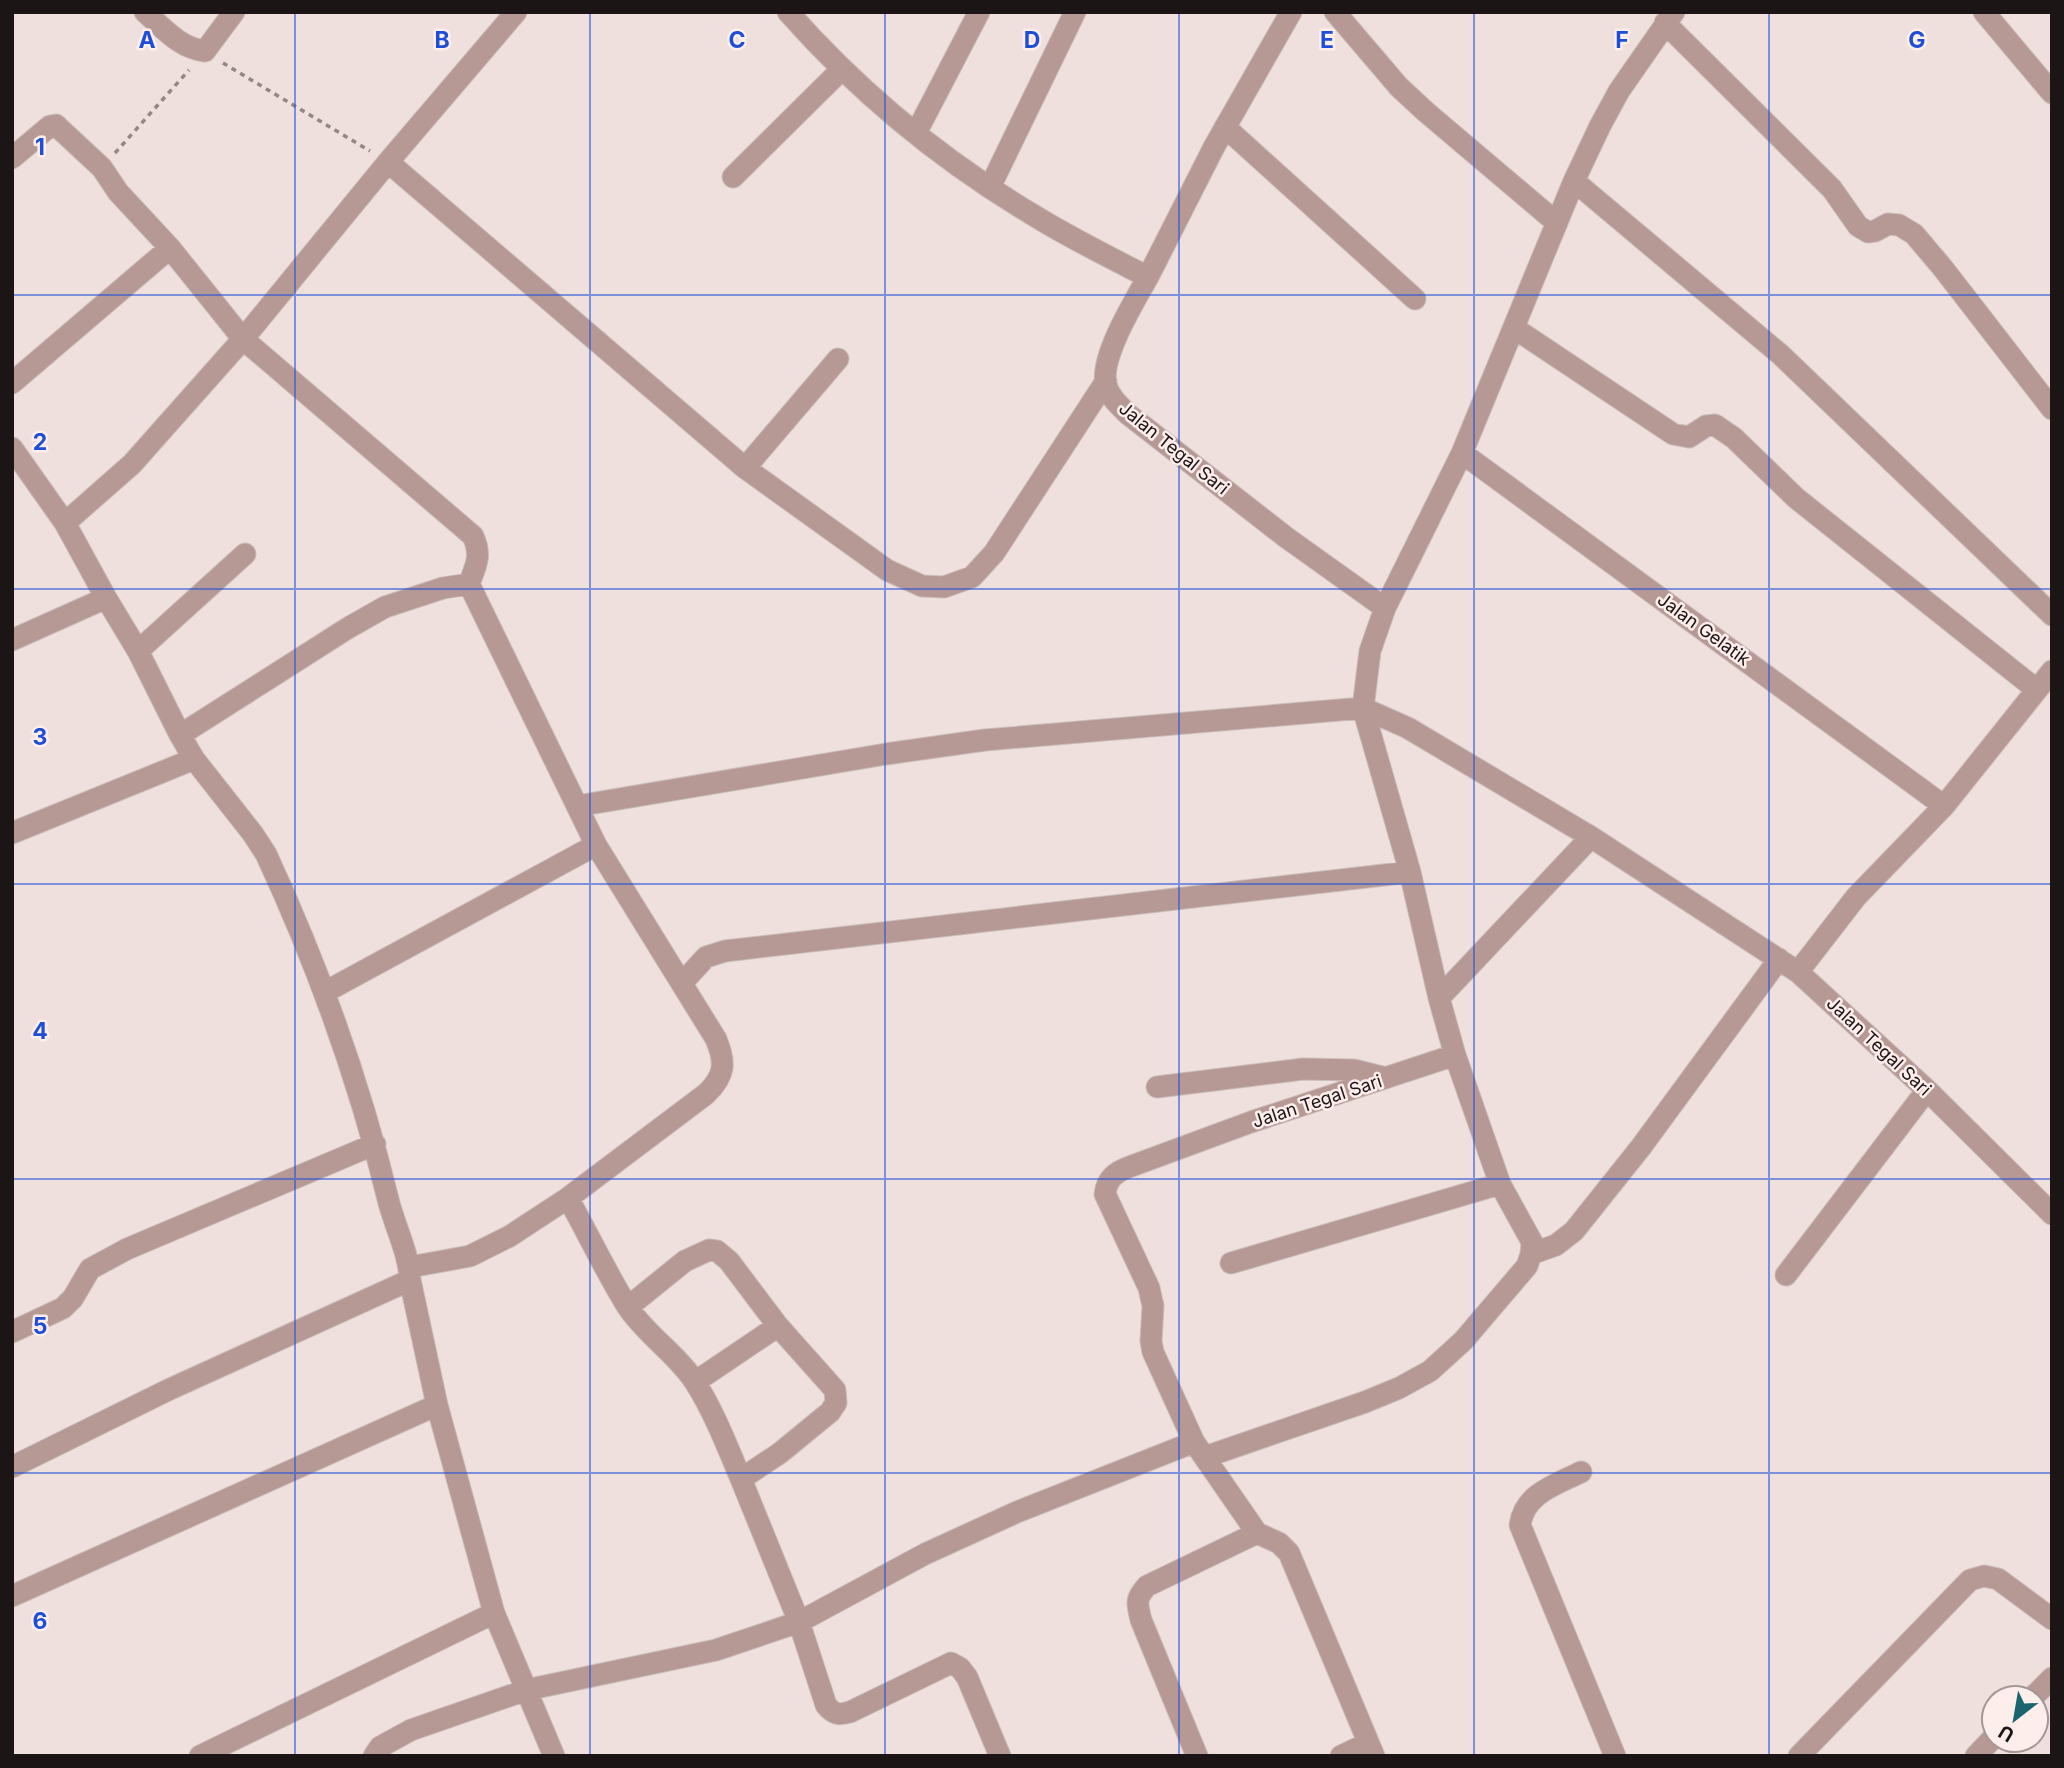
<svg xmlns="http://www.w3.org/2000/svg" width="2064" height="1768" font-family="Inter,sans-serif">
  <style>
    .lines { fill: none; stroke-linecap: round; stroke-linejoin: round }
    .minor-casing { stroke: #c9bcba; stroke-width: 23 }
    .path { stroke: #918785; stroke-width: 3.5; stroke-dasharray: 5 5; stroke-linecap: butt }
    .minor { stroke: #b69894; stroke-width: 21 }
    .grid { fill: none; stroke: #1d4ed8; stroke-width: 2; stroke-opacity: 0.55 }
    .labels { text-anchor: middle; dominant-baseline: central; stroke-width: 5; stroke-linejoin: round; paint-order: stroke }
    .street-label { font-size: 18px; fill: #1b1615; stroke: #fdeeeb }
    .grid-label { font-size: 23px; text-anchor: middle; font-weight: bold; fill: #1d4ed8; stroke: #fdeeeb; stroke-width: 5; stroke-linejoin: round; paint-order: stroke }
  </style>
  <rect width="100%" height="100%" fill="#efe0de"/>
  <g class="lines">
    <defs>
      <path id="minor" d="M145,12C164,29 180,48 205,51L234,12
        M788,12C858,91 940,159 1030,213C1068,237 1109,257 1148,277C1134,302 1100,357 1106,384C1109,397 1120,406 1129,415L1287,538L1385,608L1370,651L1363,708L1410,872L1439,998L1455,1055L1251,1122L1129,1167C1116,1172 1107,1178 1105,1194L1149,1288L1153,1306L1151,1341L1153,1352L1194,1442L1257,1533L1279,1543L1289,1553L1374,1756
        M1335,12L1399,87L1426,112L1557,223
        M1984,12L2052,93
        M1665,23L1832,189L1858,226L1868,232L1875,231L1888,224L1899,225L1914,234L1942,267L2052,409
        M1225,127L1415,299
        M916,133L979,12
        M12,158L50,126L56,125L59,128L102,168L118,192L170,248L243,339L473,536C482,556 476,565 469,584
        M388,162L745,468L887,570L922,586L944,587L972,577L994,553L1106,381
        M733,177L841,70
        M1574,181L1781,355L2052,615
        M990,187L1075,12
        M1148,277L1214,147L1291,12
        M1514,328L1673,434L1689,437L1706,426L1715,425L1734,438L1796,498L2037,690
        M12,383L170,248
        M12,448L65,523L106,598L138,651L180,735L194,759L253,834L266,854C318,966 360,1083 389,1203C396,1229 409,1254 410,1280L437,1405L494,1613L554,1756
        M1462,453L1944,806
        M745,468L838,359
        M65,523L132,464L243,339L388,162L516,12
        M1385,608L1462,453L1574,181L1600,126L1619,91L1674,12
        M12,640L106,598
        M138,651L245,554
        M180,735L348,628L385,607L443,588L469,584L596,845L716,1039C726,1063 725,1076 706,1094L568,1198L510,1236L470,1256L410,1267
        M577,806L886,754L985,740L1363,708L1408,728L1591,837L1798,972L1927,1090L2052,1214
        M12,833L194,759
        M1798,972L1856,897L1944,806L2052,671
        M682,983L706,957L725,951L1410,872
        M325,992L596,845
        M1439,998L1591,837
        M1157,1087L1303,1069L1354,1070L1386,1078
        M568,1198C588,1234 606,1272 627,1306C646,1335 677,1354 695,1382C714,1412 727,1446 741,1479L780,1453L830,1412L836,1403L835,1390L778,1326L729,1261L717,1251L709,1250L685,1261L628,1307
        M1531,1254L1556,1245L1574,1231L1641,1147L1779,959
        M1231,1263L1500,1184
        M1786,1275L1927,1090
        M12,1332L63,1308L73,1298L90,1269L127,1249L375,1144
        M695,1382L778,1326
        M1205,1457L1365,1402L1399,1388L1430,1371L1463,1341L1527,1266L1531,1254L1532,1242L1500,1184L1455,1055
        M12,1467L168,1390L410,1280
        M1581,1472C1555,1485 1524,1494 1520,1525L1615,1756
        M741,1479L799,1622L826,1705C834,1715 839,1715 850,1712L951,1663L960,1668L967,1677L1000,1756
        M12,1596L437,1405
        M2032,1698L2052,1678
        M200,1756L494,1613
        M374,1756L380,1747L411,1730L526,1690L716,1650L799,1622L925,1554L1017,1512L1194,1442
        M1197,1756L1141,1620C1137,1603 1135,1599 1147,1586L1257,1533
        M1341,1756L1368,1743
        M1799,1756L1970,1580L1984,1576L1998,1579L2052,1619
        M1976,1756L1994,1737"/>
    </defs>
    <use href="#minor" class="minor-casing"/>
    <path class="path" d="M223,63L370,151
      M115,153L189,70"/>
    <use href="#minor" class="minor"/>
  </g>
  <path class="grid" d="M295,12V1756M590,12V1756M885,12V1756M1179,12V1756M1474,12V1756M1769,12V1756M12,295H2052M12,589H2052M12,884H2052M12,1179H2052M12,1473H2052"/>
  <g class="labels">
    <g class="street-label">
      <text transform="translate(1174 448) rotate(39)">Jalan Tegal Sari</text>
      <text transform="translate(1704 629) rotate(36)">Jalan Gelatik</text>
      <text transform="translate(1879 1046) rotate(43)">Jalan Tegal Sari</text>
      <text transform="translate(1317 1101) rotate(-18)">Jalan Tegal Sari</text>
    </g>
  </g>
  <g class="grid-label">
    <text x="147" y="48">A</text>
    <text x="442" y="48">B</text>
    <text x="737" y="48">C</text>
    <text x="1032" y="48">D</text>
    <text x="1327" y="48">E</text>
    <text x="1622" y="48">F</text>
    <text x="1917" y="48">G</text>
    <text x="40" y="155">1</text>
    <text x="40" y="450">2</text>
    <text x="40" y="745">3</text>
    <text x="40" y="1039">4</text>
    <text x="40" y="1334">5</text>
    <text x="40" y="1629">6</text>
  </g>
  <rect width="2064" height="1768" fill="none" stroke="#1b1615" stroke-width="28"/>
  <g transform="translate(2015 1719) rotate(211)"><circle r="33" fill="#fdeeeb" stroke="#a39895" stroke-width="2"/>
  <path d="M0-5L12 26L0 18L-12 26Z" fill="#1a6470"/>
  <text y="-10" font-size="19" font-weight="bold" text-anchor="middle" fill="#1b1615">U</text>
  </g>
</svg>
